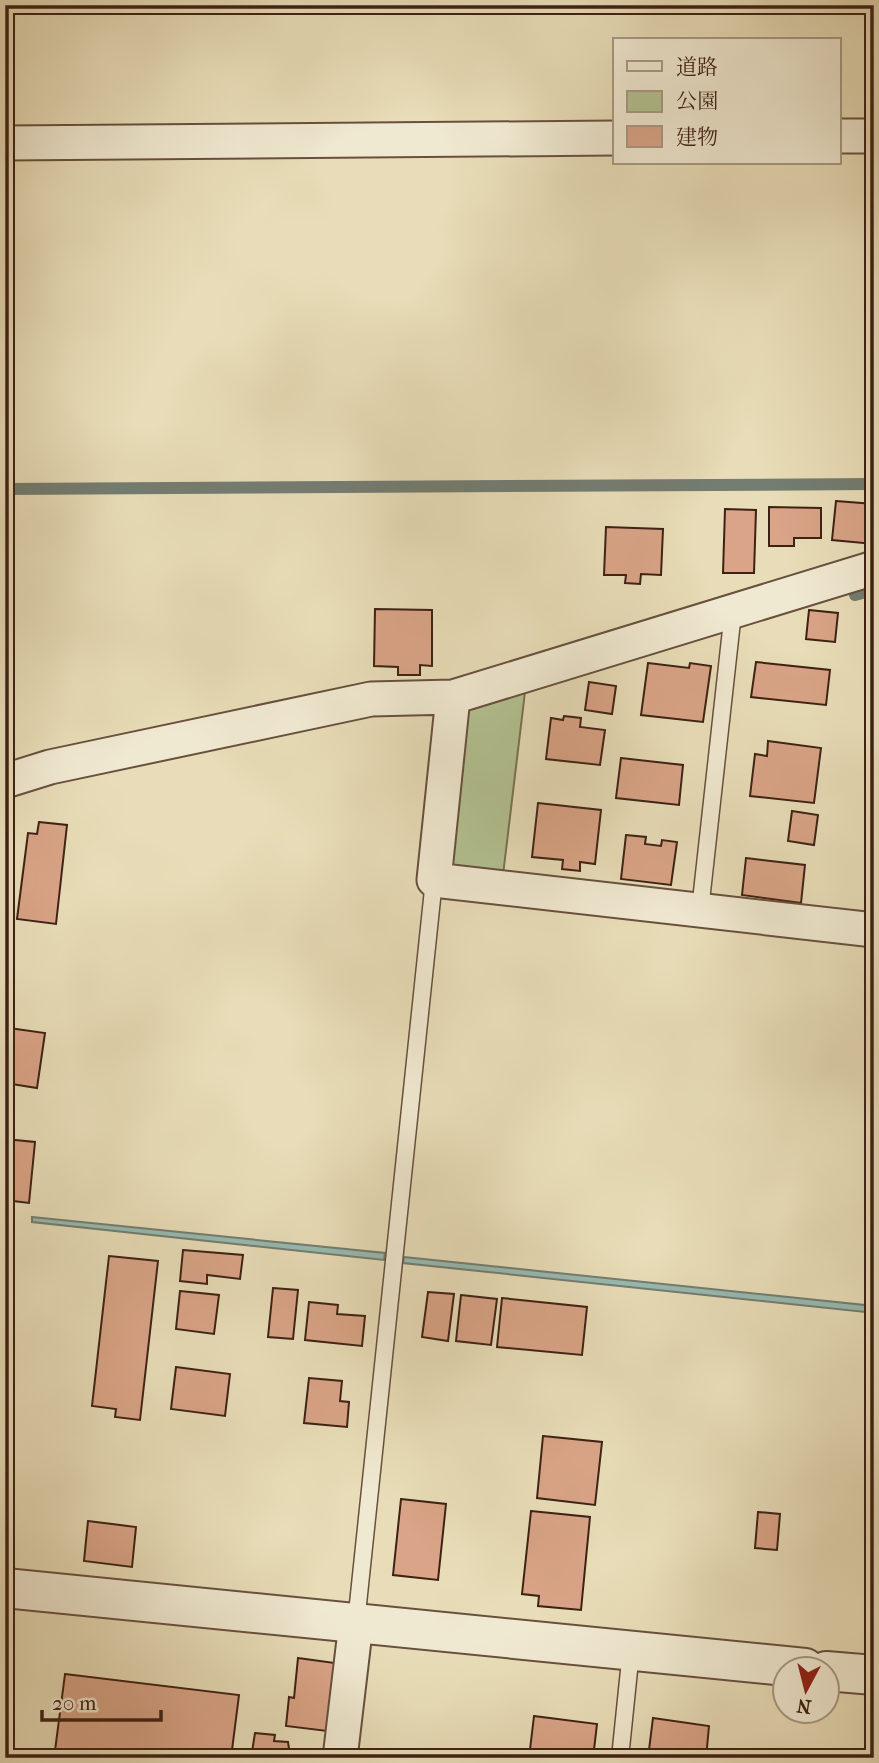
<svg xmlns="http://www.w3.org/2000/svg" width="879" height="1763" font-family="'IM FELL French Canon','Noto Serif JP',serif">
  <style>
    .green { fill: #b3c292; stroke: #787253; stroke-width: 2 }
    .water { fill: #97bbb1; stroke: #737d72; stroke-width: 2 }
    .lines { fill: none; stroke-linecap: round; stroke-linejoin: round }
    .stream { stroke: #737d72; stroke-width: 12 }
    .building { fill: #d9a487; stroke: #3e2114; stroke-width: 2 }
    .service-casing { stroke: #68503d; stroke-width: 19 }
    .minor-casing { stroke: #68503d; stroke-width: 37 }
    .tertiary-casing { stroke: #68503d; stroke-width: 42 }
    .service { stroke: #f0e9d1; stroke-width: 16 }
    .minor { stroke: #f0e9d1; stroke-width: 33 }
    .tertiary { stroke: #f0e9d1; stroke-width: 38 }
  </style>
  <rect width="100%" height="100%" fill="#e8ddb8"/>
  <filter id="stains"><feTurbulence type="fractalNoise" baseFrequency=".00286" numOctaves="4"/><feColorMatrix values="0 0 0 0 .2 0 0 0 0 .09 0 0 0 0 .02 0 0 0 .5 -.17"/></filter>
  <radialGradient id="worn" r=".72"><stop offset=".6" stop-color="#630" stop-opacity="0"/><stop offset="1" stop-color="#630" stop-opacity=".3"/></radialGradient>
  <path class="green" d="M525,692L503,875L451,870L460,709Z"/>
  <path class="water" d="M32,1217L385,1253L384,1260L32,1222Z
    M404,1257L874,1306V1313L403,1263Z"/>
  <g class="lines">
    <path class="stream" d="M5,489L874,484
      M855,595L874,590"/>
  </g>
  <path class="building" d="M836,501L874,504V544L832,540Z
    M769,507L821,508V538H794V546H769Z
    M725,509L756,510L754,573H723Z
    M606,527L663,529L661,575L641,574L640,584L625,583L626,575H604Z
    M375,609L432,610V666L420,665V675H398V667L374,666Z
    M809,610L838,613L835,642L806,639Z
    M756,662L830,670L826,705L751,697Z
    M648,663L689,668L690,663L711,666L703,722L641,715Z
    M589,682L616,686L612,714L585,710Z
    M564,716L581,718L580,727L605,730L600,765L546,759L551,718L563,720Z
    M768,741L821,748L814,803L750,796L755,754L767,756Z
    M621,758L683,765L679,805L616,798Z
    M538,803L601,810L595,864L580,862V871L562,869L563,860L532,857Z
    M792,811L818,815L814,845L788,841Z
    M39,822L67,825L56,924L17,919L28,833L37,834Z
    M626,835L646,837L645,844L661,846L662,840L677,842L671,885L621,879Z
    M746,858L805,865L801,903L742,895Z
    M9,1028L45,1033L37,1088L5,1083V1061Z
    M5,1139L35,1142L29,1203L5,1200Z
    M183,1250L243,1255L240,1279L207,1275V1284L180,1281Z
    M109,1256L158,1261L140,1420L115,1417L116,1409L92,1406Z
    M273,1288L298,1290L293,1339L268,1337Z
    M180,1291L219,1295L214,1334L176,1329Z
    M428,1292L454,1294L448,1341L422,1337Z
    M461,1295L497,1299L491,1345L456,1341Z
    M502,1298L587,1307L582,1355L497,1347Z
    M309,1302L338,1305L337,1314L365,1316L362,1346L305,1340Z
    M176,1367L230,1374L225,1416L171,1409Z
    M309,1378L342,1381L340,1401L349,1402L347,1427L304,1423Z
    M543,1436L602,1442L595,1505L537,1498Z
    M401,1499L446,1504L438,1580L393,1575Z
    M531,1511L590,1517L581,1610L538,1606L539,1596L522,1594Z
    M758,1512L780,1514L777,1550L755,1548Z
    M88,1521L136,1527L132,1567L84,1561Z
    M298,1658L335,1663L327,1731L286,1726L289,1697L294,1698Z
    M65,1674L239,1695L231,1758H54Z
    M534,1716L597,1724L593,1758H529Z
    M653,1718L709,1726L706,1758H648Z
    M255,1733L275,1735L274,1741L288,1742L289,1749L308,1750L307,1758H251Z"/>
  <g class="lines">
    <defs>
      <path id="service" d="M700,910L733,612
        M356,1623L434,880
        M620,1758L631,1651"/>
      <path id="minor" d="M839,136H874
        M5,143L615,138
        M453,697L434,880L874,930
        M5,781L50,767L371,699L453,697L874,568
        M340,1758L356,1623"/>
      <path id="tertiary" d="M5,1588L805,1668
        M826,1671L874,1675"/>
    </defs>
    <use href="#service" class="service-casing"/>
    <use href="#minor" class="minor-casing"/>
    <use href="#tertiary" class="tertiary-casing"/>
    <use href="#service" class="service"/>
    <use href="#minor" class="minor"/>
    <use href="#tertiary" class="tertiary"/>
  </g>
  <rect width="879" height="1763" fill="none" stroke="#e8ddb8" stroke-width="28"/>
  <rect x="7" y="7" width="865" height="1749" fill="none" stroke="#3e2114" stroke-width="3.5"/>
  <rect x="14" y="14" width="851" height="1735" fill="none" stroke="#3e2114" stroke-width="2"/>
  <rect x="613" y="38" width="228" height="126" fill="#f0e9d1" stroke="#a99985" stroke-width="2"/>
  <rect x="627" y="61" width="35" height="10" fill="#f0e9d1" stroke="#a99985" stroke-width="2"/>
  <text x="676" y="74" font-size="21" fill="#3e2114">道路</text>
  <rect x="627" y="91" width="35" height="21" fill="#b3c292" stroke="#a99985" stroke-width="2"/>
  <text x="676" y="108" font-size="21" fill="#3e2114">公園</text>
  <rect x="627" y="126" width="35" height="21" fill="#d9a487" stroke="#a99985" stroke-width="2"/>
  <text x="676" y="144" font-size="21" fill="#3e2114">建物</text>
  <g transform="translate(806 1690) rotate(187)"><circle r="33" fill="#f0e9d1" stroke="#a99985" stroke-width="2"/>
  <path d="M0-5L12 26L0 18L-12 26Z" fill="#8f2418"/>
  <text y="-10" font-size="19" font-weight="bold" text-anchor="middle" fill="#3e2114">N</text>
  </g>
  <path d="M42 1710v10h119v-10" fill="none" stroke="#3e2114" stroke-width="3.5"/>
  <text x="52" y="1710" font-size="21" fill="#3e2114" stroke="#f0e9d1" stroke-width="5" paint-order="stroke">20 m</text>
  <rect width="100%" height="100%" filter="url(#stains)"/>
  <rect width="100%" height="100%" fill="url(#worn)"/>
</svg>
